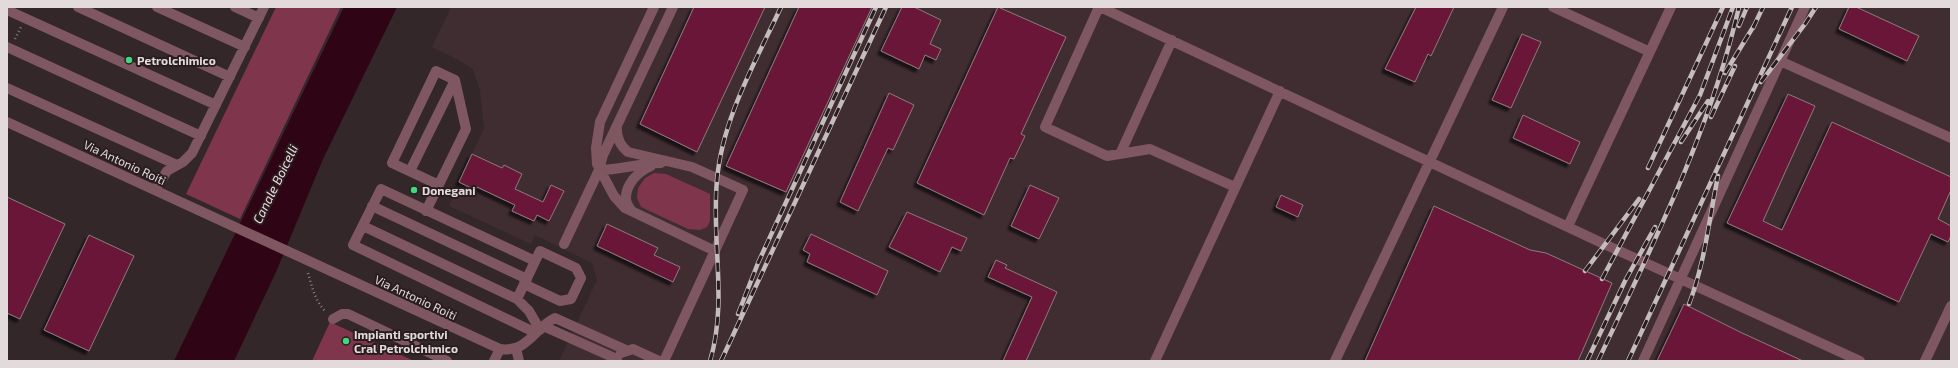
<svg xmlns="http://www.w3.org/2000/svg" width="1958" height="368" font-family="'Exo 2',sans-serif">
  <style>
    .built { fill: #402d32 }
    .green { fill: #7f364d }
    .water { fill: #2f0414 }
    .building { fill: #6b1637; stroke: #8a7b7e; filter: url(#shadow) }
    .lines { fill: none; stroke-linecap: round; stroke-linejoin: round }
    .path { stroke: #887e80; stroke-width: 2.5; stroke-dasharray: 1 3; stroke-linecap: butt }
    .minor { stroke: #7f5761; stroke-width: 10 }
    .rail-casing { stroke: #c4bcbd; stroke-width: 4.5 }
    .rail { stroke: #291d20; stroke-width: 3; stroke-dasharray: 9; stroke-linecap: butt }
    .poi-dot { fill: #40d77d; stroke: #291d20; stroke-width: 1.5 }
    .labels { text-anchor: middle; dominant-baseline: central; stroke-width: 4; stroke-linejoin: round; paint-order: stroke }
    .poi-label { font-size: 12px; font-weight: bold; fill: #e2dadb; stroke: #291d20; text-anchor: start }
    .street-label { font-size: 12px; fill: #e2dadb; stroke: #291d20 }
    .water-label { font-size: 13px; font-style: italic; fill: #f1d7dc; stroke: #291d20 }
  </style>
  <defs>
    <filter id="shadow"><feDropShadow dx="-3.5" dy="3.5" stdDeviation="1" flood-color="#0009"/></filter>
  </defs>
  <rect width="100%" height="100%" fill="#33272a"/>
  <path class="built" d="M451,7H1951V361H559L597,280L592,263L535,235L531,244L449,206L484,128L480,91L473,69L457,59L432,47Z"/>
  <path class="green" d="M276,7H341L240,219L186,194Z
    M654,173L666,174L710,194V221L707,227L700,230L688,229L641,207L637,198L638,188L645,178Z
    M330,322L414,361H312Z"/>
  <path class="water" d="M344,7H397L323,159L276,272L234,361H174Z"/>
  <path class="building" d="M694,7H765L697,152L640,124Z
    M799,7H872L786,192L726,166Z
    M902,7H914L941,20L930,44L941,49L936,60L925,55L919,69L881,51Z
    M998,7L1066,37L1021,134L1025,136L1014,159L1010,158L984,215L917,183Z
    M1416,7H1454L1431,56L1428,54L1415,82L1385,69Z
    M1849,7H1856L1919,36L1907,61L1839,29Z
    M1522,34L1541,42L1511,108L1492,100Z
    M889,93L914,105L893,150L888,148L858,211L840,202Z
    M1788,94L1815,106L1763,221L1782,230L1832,122L1951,177V190L1938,219L1951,226V236L1948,242L1931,234L1899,302L1727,223Z
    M1523,115L1580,142L1570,164L1513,138Z
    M472,154L502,168L504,165L522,174L515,189L543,202L551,185L564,191L549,221L537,215L534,221L512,211L515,205L477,187L475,190L459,182Z
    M1030,185L1059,198L1039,239L1011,226Z
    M1281,195L1303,205L1298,217L1276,207Z
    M7,197L65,224L20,319L7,313Z
    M1434,206L1530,250L1546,253L1612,283L1578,361H1365Z
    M907,212L967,238L961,251L952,247L940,272L889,247Z
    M607,224L658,248L654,255L680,267L673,282L597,246Z
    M811,234L888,271L877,295L807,262L810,254L803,250Z
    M89,235L134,256L89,351L44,330Z
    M996,260L1007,265L1005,268L1057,292L1026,361H1003L1032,297L988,277Z
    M1684,304L1740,332L1803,361H1657Z"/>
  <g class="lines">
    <path class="path" d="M15,39L21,27
      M308,273C312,287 315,301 326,312"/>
    <path class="minor" d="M78,7L230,77
      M157,7L245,47
      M235,7L259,18
      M654,7L600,122L596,148L597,164L614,196L625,208L715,251
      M1099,7L1045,127L1107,156L1150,149L1235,187
      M1100,7L1604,244L1860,361
      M1553,7L1650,52
      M7,10L216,105
      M7,47L201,136
      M1780,61L1951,138
      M7,88L177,165
      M7,122L500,349C528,353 534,328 555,318L626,350
      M617,125C616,135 619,145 628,152L692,167L743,190L664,361
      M1120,154L1172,40
      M599,170C620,170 640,163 661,163
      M410,171L455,80
      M155,190L167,171L183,162L192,153L264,7
      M372,206L527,279
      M426,211L466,129L455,80L436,71L392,163L439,185
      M632,211C616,195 635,172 651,166
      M363,226L517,299L540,251L576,268L581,278L571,299L560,301L524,284
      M1568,226L1671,7
      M564,244L599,170L603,155L673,7
      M535,261L381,189L353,245L536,333
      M517,299L529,311L540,330
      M333,319L342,314H348L447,361
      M543,326L617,359
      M516,348L519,361
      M621,353L633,349L659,361
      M494,361L500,349
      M1155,361L1280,91
      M1335,361L1503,7
      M1643,361L1805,7
      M1925,361L1951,306"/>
    <defs>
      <path id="rail" d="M1739,26L1747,7
        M1753,28L1763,7
        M1725,73L1755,24
        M1761,82L1805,24L1816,7
        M1711,117L1735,66
        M1681,142L1708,101
        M1648,168L1723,7
        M1585,271L1639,199
        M1602,279L1700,95L1733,7
        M1689,304C1705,263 1709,219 1718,176
        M738,314L758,263L876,7
        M710,361C728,301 711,241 717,180C722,119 756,61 781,7
        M721,361L886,7
        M1587,361L1625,281L1655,227
        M1598,361C1652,246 1710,132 1739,7
        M1628,361L1792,7"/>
    </defs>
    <use href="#rail" class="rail-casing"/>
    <use href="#rail" class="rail"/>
  </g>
  <g class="poi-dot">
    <circle cx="129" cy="60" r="4"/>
    <circle cx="414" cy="190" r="4"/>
    <circle cx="346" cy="341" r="4"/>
  </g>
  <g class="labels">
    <g class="poi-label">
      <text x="137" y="60">Petrolchimico</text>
      <text x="422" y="190">Donegani</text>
      <text x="354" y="334">Impianti sportivi<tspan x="354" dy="14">Cral Petrolchimico</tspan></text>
    </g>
    <g class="street-label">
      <text transform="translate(125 162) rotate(25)">Via Antonio Roiti</text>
      <text transform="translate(416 297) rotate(25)">Via Antonio Roiti</text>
    </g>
    <g class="water-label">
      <text transform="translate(275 184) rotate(-64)">Canale Boicelli</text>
    </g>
  </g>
  <rect width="1958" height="368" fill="none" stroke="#e2dadb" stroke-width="16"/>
</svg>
